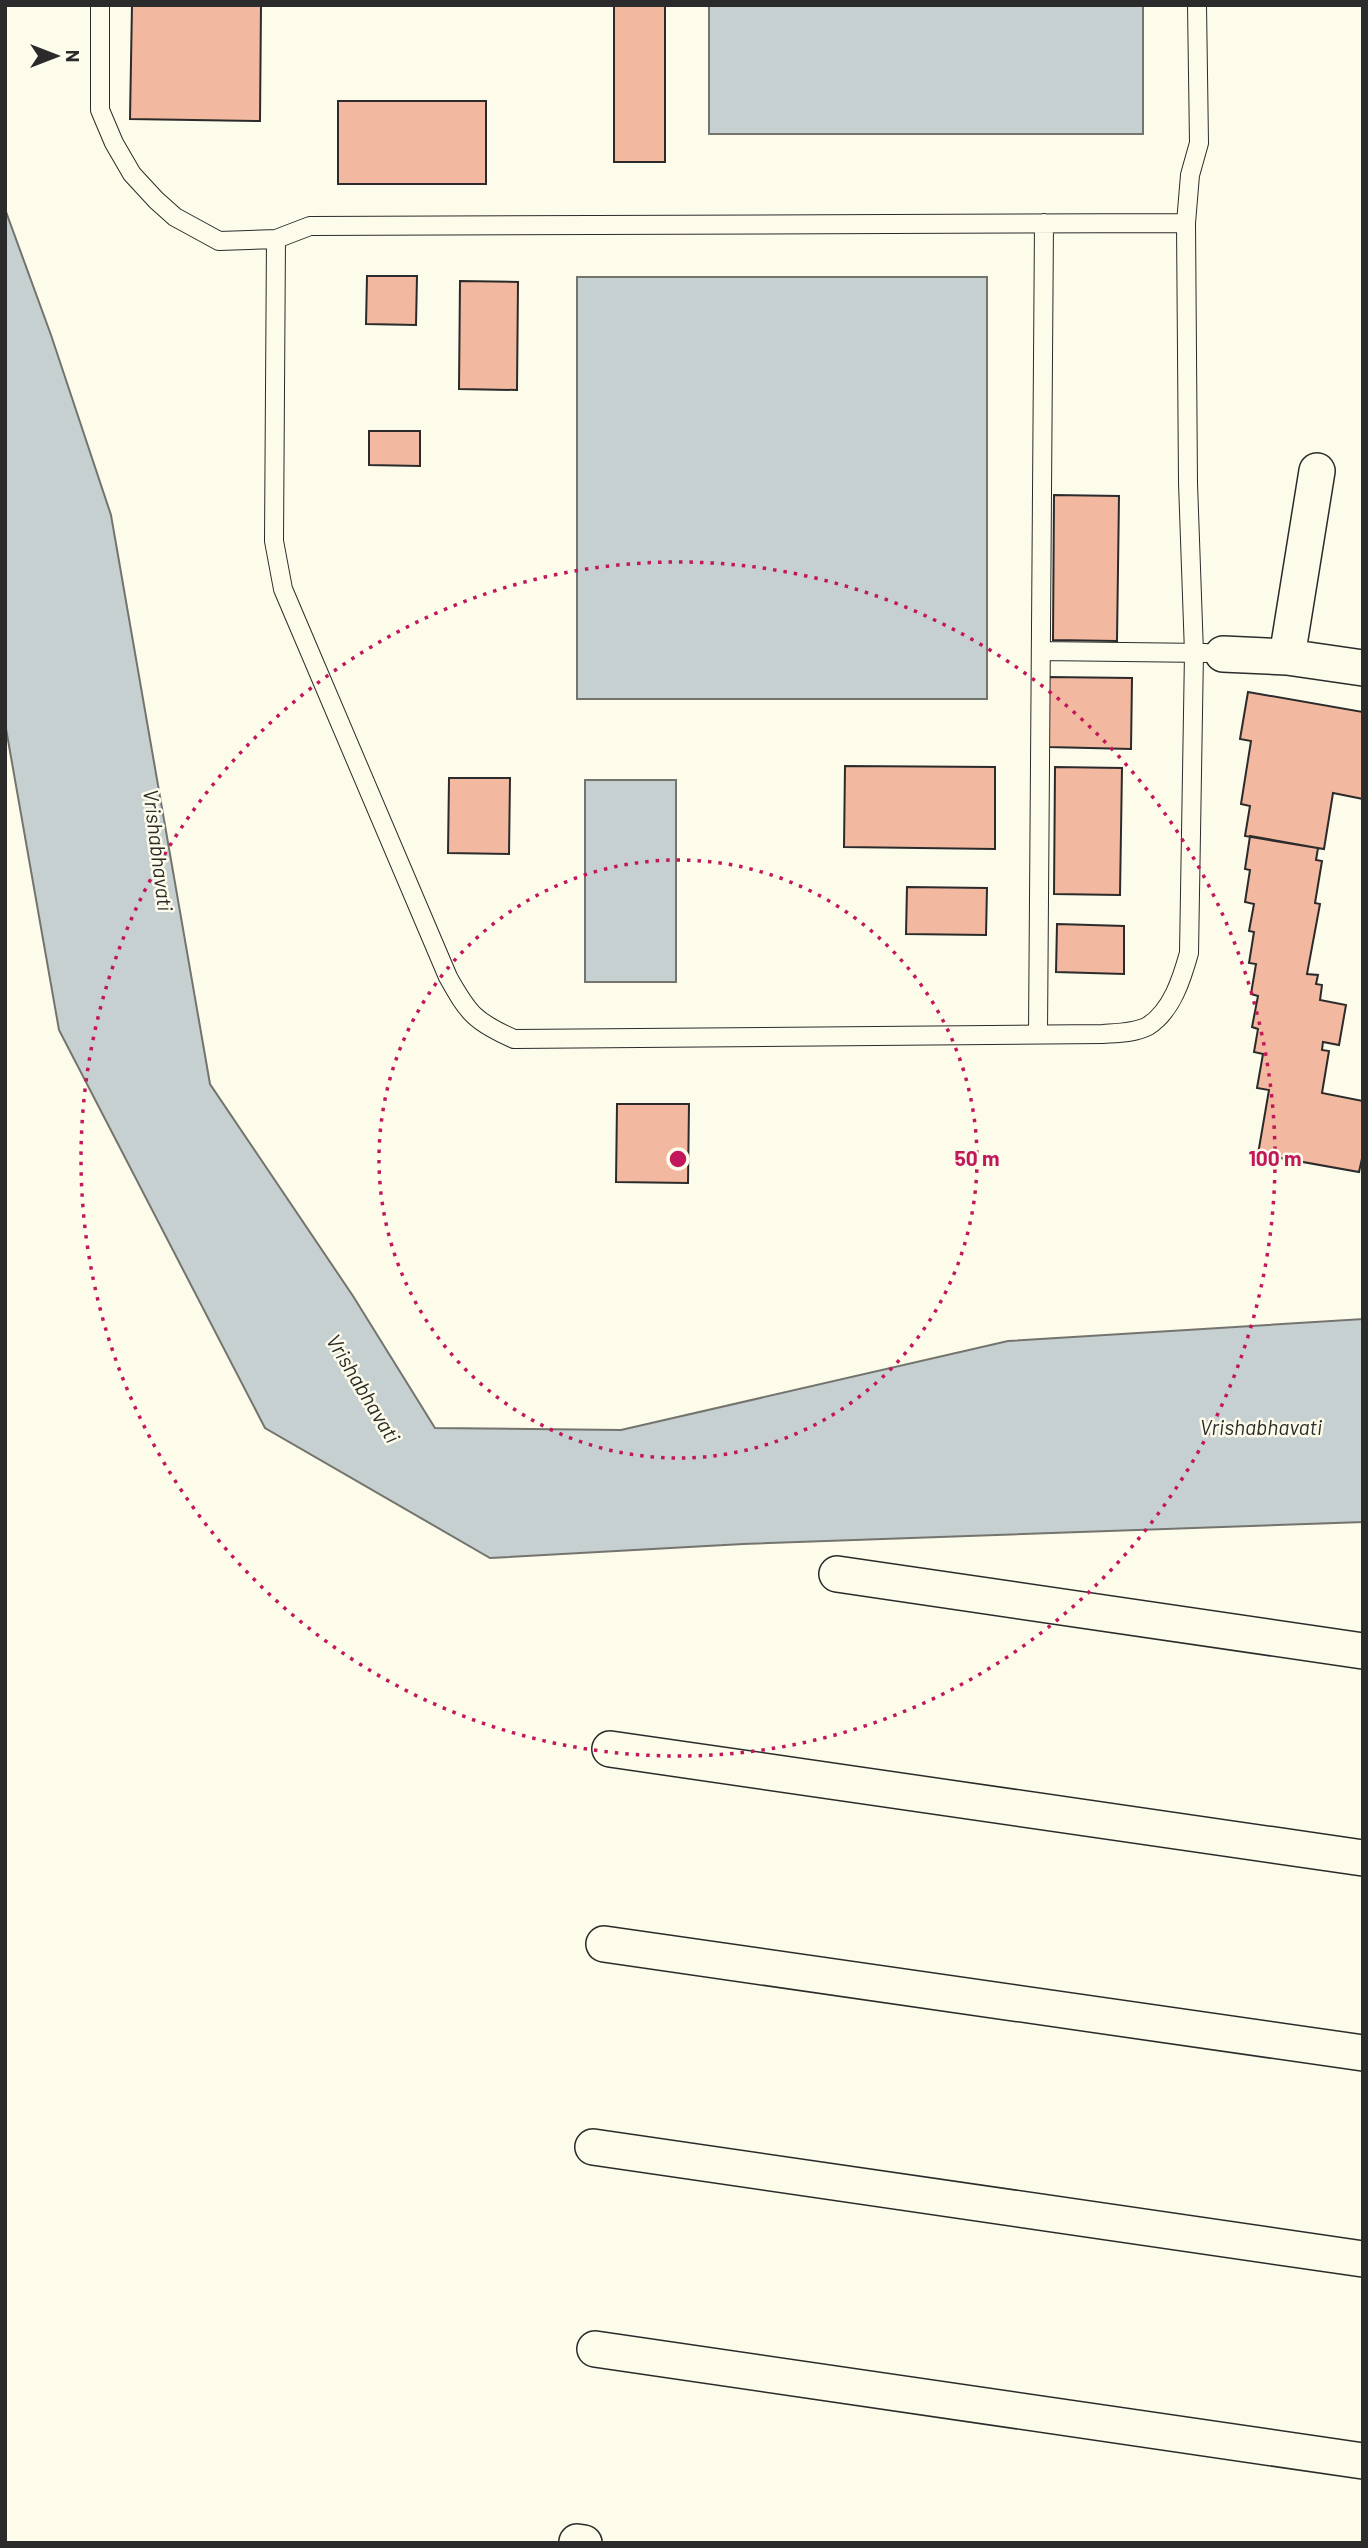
<svg xmlns="http://www.w3.org/2000/svg" width="1368" height="2548" font-family="Barlow,sans-serif">
  <style>
    .water { fill: #c7d0d0; stroke: #74746e; stroke-width: 2 }
    .building { fill: #f2b8a0; stroke: #2b2b2b; stroke-width: 2 }
    .lines { fill: none; stroke-linecap: round; stroke-linejoin: round }
    .service-casing { stroke: #2b2b2b; stroke-width: 20 }
    .minor-casing { stroke: #2b2b2b; stroke-width: 38 }
    .service { stroke: #fdfbea; stroke-width: 18 }
    .minor { stroke: #fdfbea; stroke-width: 35 }
    .ring { fill: none; stroke: #c2185b; stroke-width: 3.5; stroke-dasharray: 3.5 7 }
    .labels { text-anchor: middle; dominant-baseline: central; stroke-width: 5; stroke-linejoin: round; paint-order: stroke }
    .water-label { font-size: 21px; font-style: italic; fill: #2b2b2b; stroke: #fdfbea }
    .centre { fill: #c2185b; stroke: #fdfbea; stroke-width: 3.5 }
    .ring-label { font-size: 21px; text-anchor: middle; font-weight: bold; fill: #c2185b; stroke: #fdfbea; stroke-width: 5; stroke-linejoin: round; paint-order: stroke }
  </style>
  <rect width="100%" height="100%" fill="#fdfbea"/>
  <path class="water" d="M709,5H1143V134H709Z
    M5,209L51,335L111,515L210,1084L353,1296L435,1428L621,1430L1008,1341L1363,1319V1522L743,1544L490,1558L265,1428L59,1030L5,723Z
    M577,277H987V699H577Z
    M585,780H676V982H585Z"/>
  <path class="building" d="M132,5H261L260,121L130,119Z
    M614,5H665V162H614Z
    M338,101H486V184H338Z
    M367,276H417L416,325L366,324Z
    M460,281L518,282L517,390L459,389Z
    M369,431H420V466L369,465Z
    M1054,495L1119,496L1117,641L1053,640Z
    M1048,677L1132,678L1131,749L1048,747Z
    M1248,692L1363,712V799L1333,793L1324,849L1245,836L1250,806L1241,804L1251,741L1240,739Z
    M845,766L995,767V849L844,847Z
    M1055,767L1122,768L1120,895L1054,894Z
    M449,778H510L509,854L448,853Z
    M1250,836L1318,848L1316,860L1322,861L1315,903L1320,904L1307,974L1318,975L1316,984L1322,985L1320,1000L1346,1005L1339,1045L1323,1042L1322,1050L1329,1051L1322,1093L1363,1101V1154L1359,1172L1258,1154L1269,1090L1257,1088L1263,1054L1254,1052L1258,1029L1252,1027L1258,996L1251,994L1256,964L1249,963L1254,932L1249,931L1254,904L1245,902L1250,870L1245,869Z
    M907,887L987,888L986,935L906,934Z
    M1057,924L1124,926V974L1056,972Z
    M617,1104H689L688,1183L616,1182Z"/>
  <g class="lines">
    <defs>
      <path id="service" d="M100,5V110L114,143L132,174L156,200L175,217L219,241L276,239L310,226L1186,223
        M276,239L274,541L283,589L448,977C468,1013 475,1022 514,1039L1103,1034C1117,1033 1135,1033 1148,1026C1172,1011 1182,978 1189,953L1194,653L1188,483L1186,223L1190,175L1199,143L1197,5
        M1041,651L1206,653
        M1038,1034L1044,223"/>
      <path id="minor" d="M1223,654L1287,657L1363,668
        M1287,657L1317,471
        M837,1574L1363,1651
        M610,1749L1363,1858
        M604,1944L1363,2053
        M593,2147L1363,2259
        M595,2349L1363,2461
        M577,2542L584,2543"/>
    </defs>
    <use href="#service" class="service-casing"/>
    <use href="#minor" class="minor-casing"/>
    <use href="#service" class="service"/>
    <use href="#minor" class="minor"/>
  </g>
  <g class="ring">
    <circle cx="678" cy="1159" r="299"/>
    <circle cx="678" cy="1159" r="597"/>
  </g>
  <g class="labels">
    <g class="water-label">
      <text transform="translate(159 850) rotate(83)">Vrishabhavati</text>
      <text transform="translate(364 1388) rotate(59)">Vrishabhavati</text>
      <text x="1261" y="1426">Vrishabhavati</text>
    </g>
  </g>
  <circle cx="678" cy="1159" r="10" class="centre"/>
  <g class="ring-label">
    <text x="977" y="1166">50 m</text>
    <text x="1275" y="1166">100 m</text>
  </g>
  <rect width="1368" height="2548" fill="none" stroke="#2b2b2b" stroke-width="14"/>
  <g transform="translate(56 56) rotate(90)" stroke="#fdfbea" stroke-width="5" paint-order="stroke">
  <path d="M0-5L12 26L0 18L-12 26Z" fill="#2b2b2b"/>
  <text y="-10" font-size="19" font-weight="bold" text-anchor="middle" fill="#2b2b2b">N</text>
  </g>
</svg>
